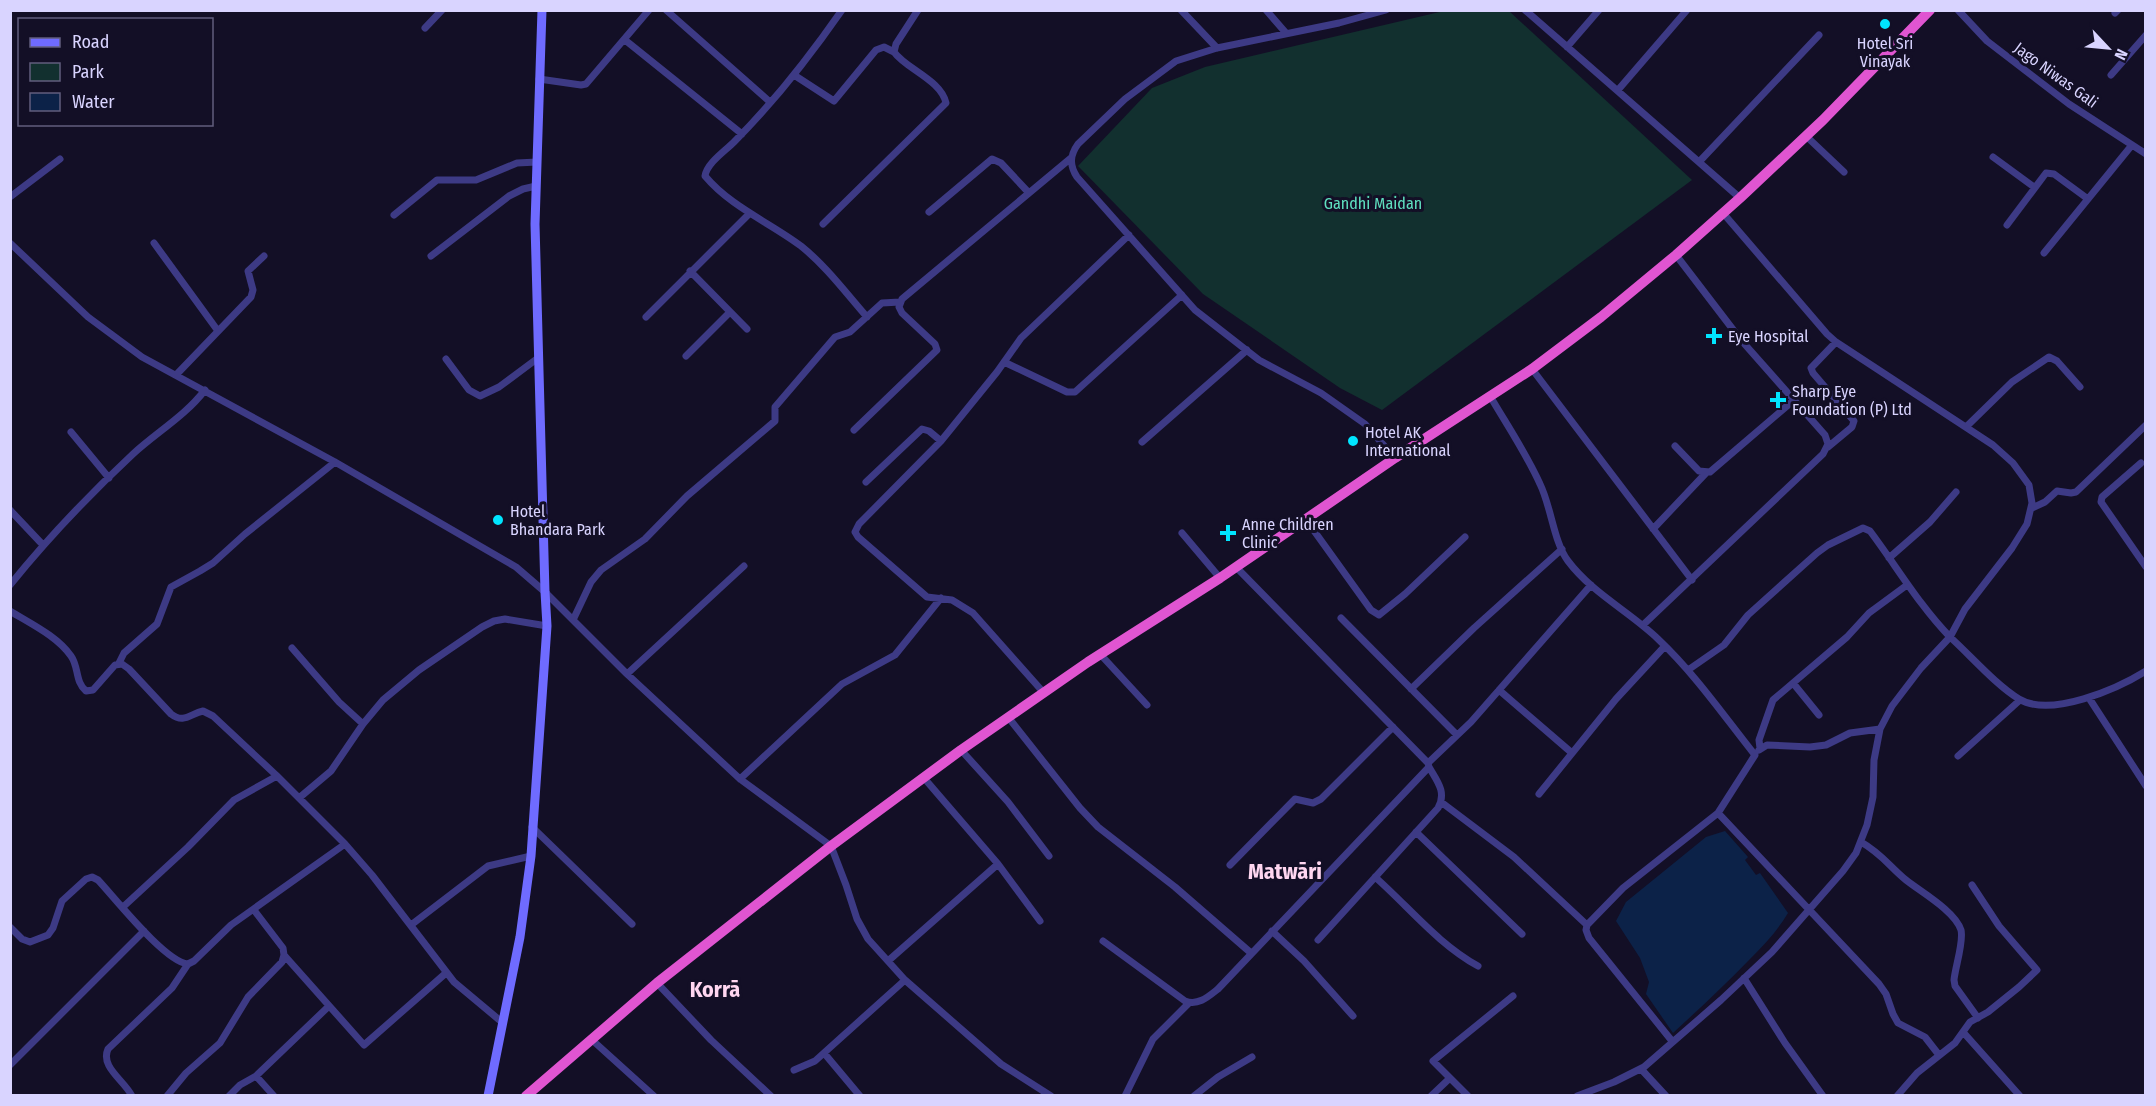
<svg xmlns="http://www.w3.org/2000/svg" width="2156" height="1106" font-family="'Fira Sans Condensed',sans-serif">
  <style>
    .green { fill: #12302f }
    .water { fill: #0c2248 }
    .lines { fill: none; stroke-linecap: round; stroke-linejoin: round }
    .minor { stroke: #3d3a85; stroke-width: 7 }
    .secondary { stroke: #6f6bff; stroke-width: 9 }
    .trunk { stroke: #e055d1; stroke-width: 10 }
    .poi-dot { fill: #00e5ff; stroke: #130f26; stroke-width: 2 }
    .labels { text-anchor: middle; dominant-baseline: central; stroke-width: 6; stroke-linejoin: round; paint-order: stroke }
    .poi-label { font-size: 16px; fill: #d9d4ff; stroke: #130f26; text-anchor: start }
    .street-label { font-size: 16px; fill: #d9d4ff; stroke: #130f26 }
    .park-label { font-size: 16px; fill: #5fe0c0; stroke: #130f26 }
    .district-label { font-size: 22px; font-weight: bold; fill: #ffd6f0; stroke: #130f26 }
  </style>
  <rect width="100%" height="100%" fill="#130f26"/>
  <path class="green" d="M1509,11L1692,180L1382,410L1340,388L1203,294L1078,166L1152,88L1205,67L1444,11Z"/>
  <path class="water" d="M1725,831L1748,857L1745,860L1756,875L1760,873L1788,913C1778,930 1764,945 1750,959C1725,985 1699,1009 1673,1033L1646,994L1649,982L1640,958L1616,921L1626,902L1706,837Z"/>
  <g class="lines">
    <path class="minor" d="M666,10L770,102
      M842,10C810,56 774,102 734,142C725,151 707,163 705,176C731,207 769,222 801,246C826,266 846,293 867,317
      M1181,10L1217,48
      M1266,10L1286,33
      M1386,10L1339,23L1217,48L1176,61L1125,99L1078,144C1070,155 1069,165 1077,177L1195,310L1259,360L1321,393L1365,424L1395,458
      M1525,10L1740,198
      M1958,10L1987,41L2069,104L2146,154
      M2115,13L2118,10
      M425,28L442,10
      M625,40L742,134
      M1567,47L1599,10
      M794,75L834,101L876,50L884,47L894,52
      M2111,75L2146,35
      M539,79L581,85L586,84L649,10
      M1618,90L1687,10
      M1806,136L1844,172
      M1993,157L2034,187
      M1699,162L1819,35
      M10,197L60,159
      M929,212L992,159L1001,163L1029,193
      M394,215L437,180H476L517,163L537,162
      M823,224L946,103C941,80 906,69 894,52L896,44L918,10
      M2007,225L2046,173L2054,174L2088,199
      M10,243L88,317L142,357L335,462L516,567L545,592L627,674L740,779L831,846L846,885L857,919L868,939L905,980L1001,1064L1051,1096
      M154,243L218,331
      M2044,253L2132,145
      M431,256L509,196L523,189L536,186
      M690,271L747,329
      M646,317L749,214
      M686,356L730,312
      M446,359L469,390L480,396L499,387L538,358
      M1004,362L1067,392H1075L1182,295
      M1532,369L1692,580
      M176,375L251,297L253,290L248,271L264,256
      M1490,396C1507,425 1526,453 1540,484C1551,506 1554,543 1568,561C1592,593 1630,612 1658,639C1695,674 1724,716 1755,755L1718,813L1623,888L1587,925L1586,930L1589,938L1672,1041
      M1966,427L2012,382L2049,357L2057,361L2080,387
      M854,430L937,350L935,344L902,313L899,307L902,299L1071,158
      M71,432L109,478
      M1142,442L1247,350
      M1675,446L1699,471L1710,472L1794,400
      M1828,447L1852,427L1854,421L1813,373L1811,368L1836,342
      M2141,463L2102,497L2101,502L2146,567
      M866,482L922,429L929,431L941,441
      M2032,508L2045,502L2057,491L2071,493L2076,492L2146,425
      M10,510L43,545
      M1307,521L1371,610L1379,615L1405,594L1465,537
      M1653,529L1706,473
      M1182,533L1220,578
      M1889,558L1930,522L1956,492
      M10,585C48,538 89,495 133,454C157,432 185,416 205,390
      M10,611C31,624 57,636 71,656C79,667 75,682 86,691L93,690L115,665L122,664L129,669L171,714C184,724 190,714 203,711L213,716L277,776L345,844L372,875L454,982L503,1023
      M1341,618L1457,735
      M573,620L591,582L601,570L645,539L687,496L775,421V407L835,337L850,332L882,303L900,302
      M1643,625L1823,454L1828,444L1825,435L1741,340L1676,255
      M292,648L339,702L363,724
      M1100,654L1147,705
      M119,663L124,653L157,624L171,587L200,571L213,563L245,534L335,462
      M1688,670L1724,645L1748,615L1817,553L1828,545L1863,528L1870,531C1897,567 1919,605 1950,637L1965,609L2012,548L2027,524L2032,503L2029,485L2013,463L1993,445L1836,342L1827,334L1723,213
      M627,674L744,566
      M1793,683L1819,715
      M1411,689L1474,628L1562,549
      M1499,690L1572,753
      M1044,693L973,613L952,600L927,597L858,537L855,532L859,524L941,441L997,372L1021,338L1129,235
      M2089,698L2146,786
      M1008,717L1080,808L1098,827L1175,887L1251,953
      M1760,748L1759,740L1773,700L1847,637L1869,613L1907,585
      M961,750L1008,802L1049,856
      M1759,750L1767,745L1810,747L1826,745L1850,733L1880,729
      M1958,756L2020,700
      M1428,763L1471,722L1591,585
      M924,778L998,864L1040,921
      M740,779L842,684L895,655L941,598
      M1539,794L1616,699L1665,646
      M299,798L331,771L363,724L383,700L419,670L482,627L494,621L505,619L547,626
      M1441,802L1514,857L1587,925
      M1718,813L1879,984L1886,994L1893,1014L1898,1023L1925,1037L1939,1055
      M532,827L632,924
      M1416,832L1522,934
      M1861,842C1882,854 1889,866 1906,880C1921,892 1955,911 1961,930C1964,941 1955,968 1954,980L1955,986L1978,1018
      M1230,865L1295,799L1313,803L1321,799L1393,727
      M1375,877C1409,907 1438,944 1478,966
      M123,907L188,847L234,800L277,776
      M411,925L488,866L531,856
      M10,927L22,939L30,942L48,935L53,928L62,901L86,879L92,877L98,880C115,898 165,962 188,964L194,961L231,925L345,844
      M1272,931L1304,961L1353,1016
      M1318,940L1438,808C1447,792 1437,781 1429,767
      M1103,941L1185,1001C1198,1006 1208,997 1218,989L1429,767L1428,763L1236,567
      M284,955L364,1045L446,973
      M888,961L998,864
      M1744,978L1785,1043L1823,1096
      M657,983L711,1040L771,1096
      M1963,1032L2020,1096
      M591,1039L654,1096
      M824,1053L860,1096
      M10,1065L144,931
      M1641,1069L1666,1096
      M794,1070L815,1061L905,980
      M256,1076L274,1096
      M132,1096C124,1080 100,1067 108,1049L172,988L188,964
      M167,1096L186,1073L220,1043L248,997L282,962L284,955L283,948L254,910
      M229,1096L240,1085L256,1076L329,1006
      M1125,1096L1153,1039L1189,1003
      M1194,1096L1218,1077L1252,1057
      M1431,1096L1450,1078
      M1468,1096L1433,1061L1513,996
      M1577,1096L1614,1082L1644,1067L1721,1000L1772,952L1843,871L1856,853L1867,825L1873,797L1874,760L1880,729L1892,706L1921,668L1950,637C1971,656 1996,685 2019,699C2051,718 2117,689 2146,671
      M1897,1096L1917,1073L1955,1043L1970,1022L1988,1012L2019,987L2037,970L1999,926L1972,885"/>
    <path class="secondary" d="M488,1096L520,937L531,856L547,626L545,592L535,224L542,10"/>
    <path class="trunk" d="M526,1096L657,983L831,846L961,750L1088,662L1220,578L1395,458L1532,369L1601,317L1676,255L1740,198L1823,120L1930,10"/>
  </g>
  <g class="poi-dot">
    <circle cx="1885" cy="24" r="6"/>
    <path d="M1711 327h6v6h6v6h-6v6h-6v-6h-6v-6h6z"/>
    <path d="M1775 391h6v6h6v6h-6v6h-6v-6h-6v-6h6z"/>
    <circle cx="1353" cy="441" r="6"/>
    <circle cx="498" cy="520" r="6"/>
    <path d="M1225 524h6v6h6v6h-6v6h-6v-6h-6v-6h6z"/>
  </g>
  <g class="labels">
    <g class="poi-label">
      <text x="1885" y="43" text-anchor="middle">Hotel Sri<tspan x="1885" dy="18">Vinayak</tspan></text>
      <text x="1728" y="336">Eye Hospital</text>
      <text x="1792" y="391">Sharp Eye<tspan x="1792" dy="18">Foundation (P) Ltd</tspan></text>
      <text x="1365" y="432">Hotel AK<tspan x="1365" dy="18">International</tspan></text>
      <text x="510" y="511">Hotel<tspan x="510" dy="18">Bhandara Park</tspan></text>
      <text x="1242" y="524">Anne Children<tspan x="1242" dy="18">Clinic</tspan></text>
    </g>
    <g class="street-label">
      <text transform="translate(2056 75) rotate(36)">Jago Niwas Gali</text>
    </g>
    <g class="park-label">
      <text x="1373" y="203">Gandhi Maidan</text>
    </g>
    <g class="district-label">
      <text x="1285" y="871">Matwāri</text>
      <text x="715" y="989">Korrā</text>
    </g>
  </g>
  <rect width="2156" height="1106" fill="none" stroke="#d9d4ff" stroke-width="24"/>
  <rect x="18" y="18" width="195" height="108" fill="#130f26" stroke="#625e7d" stroke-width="1.5"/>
  <rect x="30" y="38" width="30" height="9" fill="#6f6bff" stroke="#625e7d" stroke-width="1.5"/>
  <text x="72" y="48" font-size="18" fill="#d9d4ff">Road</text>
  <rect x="30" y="63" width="30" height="18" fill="#12302f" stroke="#625e7d" stroke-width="1.5"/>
  <text x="72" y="78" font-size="18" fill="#d9d4ff">Park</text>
  <rect x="30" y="93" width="30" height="18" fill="#0c2248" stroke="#625e7d" stroke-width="1.5"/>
  <text x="72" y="108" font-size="18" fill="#d9d4ff">Water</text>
  <g transform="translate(2108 48) rotate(116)" stroke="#130f26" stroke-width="4.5" paint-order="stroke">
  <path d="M0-4.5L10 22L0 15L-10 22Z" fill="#d9d4ff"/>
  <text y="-9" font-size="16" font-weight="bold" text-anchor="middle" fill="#d9d4ff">N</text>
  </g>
</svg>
